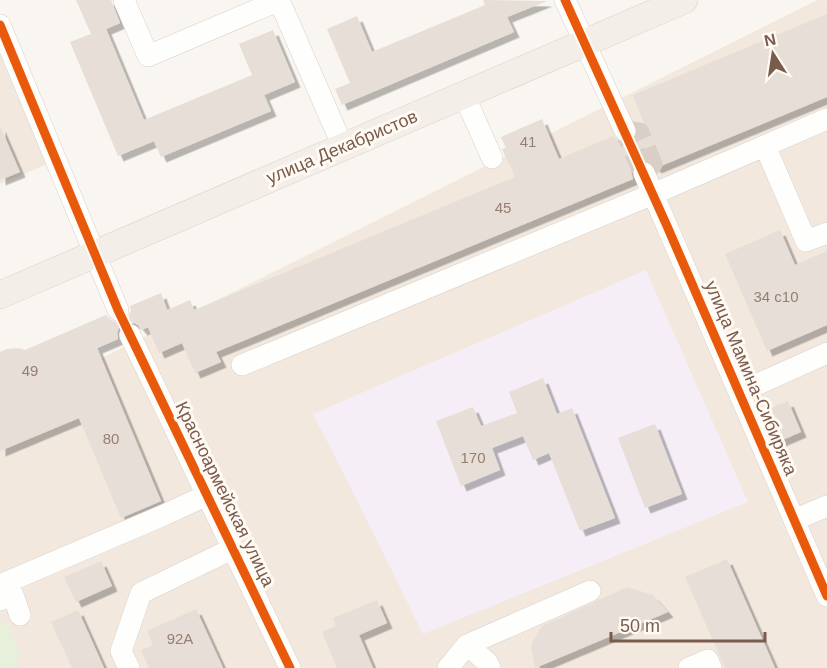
<svg xmlns="http://www.w3.org/2000/svg" width="827" height="668" font-family="Helvetica,sans-serif">
  <style>
    .residential { fill: #f2e8de }
    .education { fill: #f6eef6 }
    .green { fill: #e7f0db }
    .building { fill: #e6ded7; filter: url(#shadow) }
    .lines { fill: none; stroke-linecap: round; stroke-linejoin: round }
    .minor-tunnel { stroke: #d9cfc7; stroke-width: 21; stroke-dasharray: 21 10; stroke-linecap: butt }
    .minor-casing { stroke: #d7d1cb; stroke-width: 22 }
    .major-casing { stroke: #dad1cc; stroke-width: 28 }
    .minor { stroke: #fefefd; stroke-width: 21 }
    .major { stroke: #f3eee8; stroke-width: 27 }
    .cycleway-casing { stroke: #fffaf3; stroke-width: 13 }
    .cycleway { stroke: #e8590c; stroke-width: 9 }
    .labels { text-anchor: middle; dominant-baseline: central; stroke-width: 6; stroke-linejoin: round; paint-order: stroke }
    .number-label { font-size: 15px; fill: #977e72 }
    .street-label { font-size: 18px; fill: #7a5c4d; stroke: #fffaf3 }
  </style>
  <defs>
    <filter id="shadow"><feDropShadow dx="5.5" dy="5.5" stdDeviation="0" flood-color="#0004"/></filter>
  </defs>
  <rect width="100%" height="100%" fill="#f9f5f0"/>
  <path class="residential" d="M817,0H827V668H0V409Z
    M0,44L50,163L0,184Z"/>
  <path class="education" d="M646,270L748,502L423,634L347,480L313,414Z"/>
  <path class="green" d="M0,622L6,623L19,653L16,668H0Z"/>
  <path class="building" d="M76,0H111L120,23L106,29L144,120L252,75L239,44L273,30L295,82L264,95L271,111L161,157L154,141L118,156L70,42L91,34Z
    M483,0L547,1L507,17L514,32L342,105L335,89L350,83L327,29L357,16L372,52L485,5Z
    M827,14V97L656,168L652,163L646,160L638,162L634,165L631,171L633,179L216,352L221,362L195,373L182,343L159,353L148,327L142,330L138,325L132,322L124,324L119,328L117,333L118,339L97,348L161,501L121,518L79,418L0,451V352L7,349L19,348L25,350L106,315L111,320L116,322H122L128,317L131,311L130,306L161,293L167,310L190,300L194,310L515,177L502,149L506,148L501,137L542,119L559,159L613,136L618,142L623,144L630,143L636,138L638,132L637,126L644,123L633,95Z
    M0,126L20,172L0,180Z
    M780,230L795,265L827,251V325L767,351L725,254Z
    M543,378L557,414L572,408L615,518L580,531L549,453L533,460L523,436L492,448L500,470L461,486L436,421L473,407L481,426L517,413L509,392Z
    M788,401L801,432L780,441L767,410Z
    M655,424L682,494L645,508L618,438Z
    M727,559L775,668H725L685,577Z
    M101,561L112,586L76,602L64,577Z
    M627,587L653,595L668,612L535,668L531,645L542,626Z
    M377,600L387,623L359,635L373,668H337L322,632L336,626L333,618Z
    M196,609L223,668H149L141,650L153,645L147,631Z
    M78,610L104,668H72L51,622Z"/>
  <g class="lines">
    <path class="minor-tunnel" d="M625,131L639,133L652,164L644,173Z"/>
    <defs>
      <path id="minor" d="M124,0L148,56L280,0
        M279,0L343,147
        M565,0L625,131
        M0,25L118,310
        M464,95L492,158
        M765,146L806,241L827,233
        M644,173L827,596
        M130,335L290,668
        M242,365L653,194L827,119
        M740,392L827,353
        M794,520L827,506
        M0,585L164,515L207,495
        M0,600L13,595L20,615
        M467,645L487,662L490,668
        M129,668L121,651L141,593L232,549
        M448,668L467,645L590,591
        M689,668L708,660L711,668"/>
      <path id="major" d="M0,295L684,0"/>
    </defs>
    <use href="#minor" class="minor-casing"/>
    <use href="#major" class="major-casing"/>
    <use href="#minor" class="minor"/>
    <use href="#major" class="major"/>
    <defs>
      <path id="cycleway" d="M565,0L667,226L827,596
        M0,25L118,310L290,668"/>
    </defs>
    <use href="#cycleway" class="cycleway-casing"/>
    <use href="#cycleway" class="cycleway"/>
  </g>
  <g class="labels">
    <g class="number-label">
      <text x="528" y="141">41</text>
      <text x="503" y="207">45</text>
      <text x="776" y="296">34 с10</text>
      <text x="30" y="370">49</text>
      <text x="111" y="438">80</text>
      <text x="473" y="457">170</text>
      <text x="180" y="638">92А</text>
    </g>
    <g class="street-label">
      <text transform="translate(342 147) rotate(-23)">улица Декабристов</text>
      <text transform="translate(751 378) rotate(67)">улица Мамина-Сибиряка</text>
      <text transform="translate(225 494) rotate(64)">Красноармейская улица</text>
    </g>
  </g>
  <g transform="translate(773 54) rotate(348)" stroke="#fffaf3" stroke-width="4.5" paint-order="stroke">
  <path d="M0-4.5L10 22L0 15L-10 22Z" fill="#7a5c4d"/>
  <text y="-9" font-size="16" font-weight="bold" text-anchor="middle" fill="#7a5c4d">N</text>
  </g>
  <path d="M611 632v9h154v-9" fill="none" stroke="#7a5c4d" stroke-width="3"/>
  <text x="620" y="632" font-size="18" fill="#7a5c4d" stroke="#fffaf3" stroke-width="4.5" paint-order="stroke">50 m</text>
</svg>
